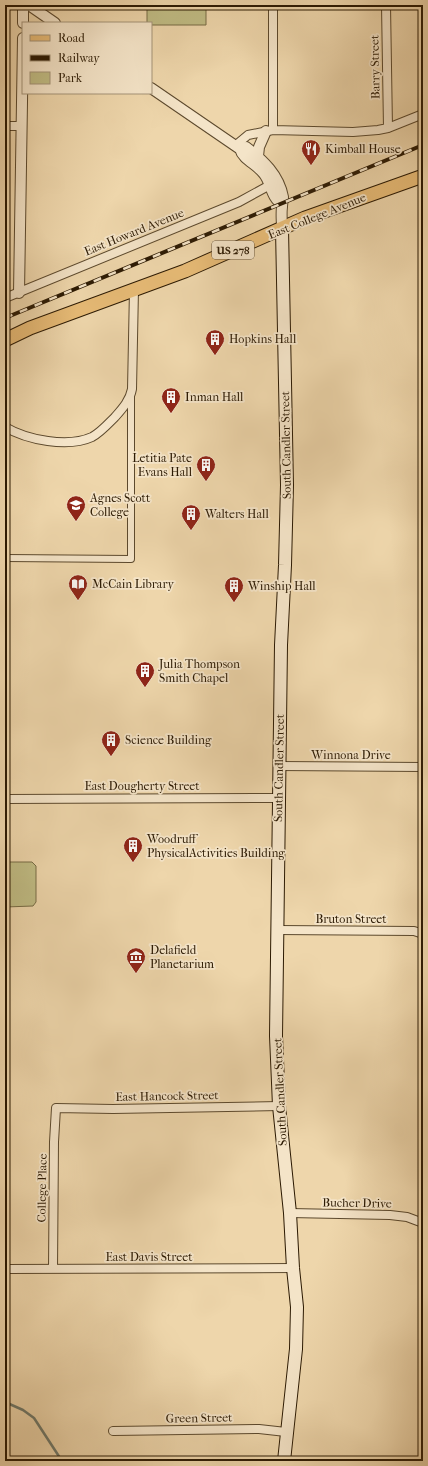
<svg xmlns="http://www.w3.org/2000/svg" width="428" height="1466" font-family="'IM FELL French Canon',serif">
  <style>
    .green { fill: #c0bc84; stroke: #766b44 }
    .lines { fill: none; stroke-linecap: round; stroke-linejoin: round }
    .stream { stroke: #6f796b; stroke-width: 2.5 }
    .pedestrian-casing { stroke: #5c492d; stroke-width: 8 }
    .minor-casing { stroke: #5c492d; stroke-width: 10 }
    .tertiary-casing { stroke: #5c492d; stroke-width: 12 }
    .secondary-casing { stroke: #2c1a03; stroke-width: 14 }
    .primary-casing { stroke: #2c1a03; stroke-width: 15 }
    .pedestrian { stroke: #f4e4c8; stroke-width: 6 }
    .minor { stroke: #f4e4c8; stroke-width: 8 }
    .tertiary { stroke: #f4e4c8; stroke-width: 10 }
    .secondary { stroke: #f4e4c8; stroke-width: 12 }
    .primary { stroke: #e7bb76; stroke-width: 13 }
    .rail-casing { stroke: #2c1a03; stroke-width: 4 }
    .rail { stroke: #f4e4c8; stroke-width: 2.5; stroke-dasharray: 8; stroke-linecap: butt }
    .labels { text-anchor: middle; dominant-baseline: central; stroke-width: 3.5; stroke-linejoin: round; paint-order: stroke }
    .shield { fill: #f4e4c8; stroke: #68573e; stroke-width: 1 }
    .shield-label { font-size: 11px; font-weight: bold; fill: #2c1a03 }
    .street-label { font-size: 12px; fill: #2c1a03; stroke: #f4e4c8 }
    .poi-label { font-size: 12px; fill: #2c1a03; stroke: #f4e4c8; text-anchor: start }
  </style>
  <rect width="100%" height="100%" fill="#eed6ab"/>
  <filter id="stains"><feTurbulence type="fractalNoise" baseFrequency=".005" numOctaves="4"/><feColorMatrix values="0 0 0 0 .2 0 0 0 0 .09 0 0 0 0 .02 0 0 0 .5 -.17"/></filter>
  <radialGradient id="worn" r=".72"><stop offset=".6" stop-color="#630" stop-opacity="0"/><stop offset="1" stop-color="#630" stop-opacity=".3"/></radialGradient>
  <path class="green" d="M147,5H206V25H151V23H147Z
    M5,862H32L36,866V902L33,906L5,907Z"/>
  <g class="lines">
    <path class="stream" d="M5,1402L23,1410L34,1418L62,1461"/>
    <defs>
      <path id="pedestrian" d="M5,558L131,559V397"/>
      <path id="minor" d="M386,5L388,128
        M5,126H21
        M273,130V5
        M236,145L248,135L273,130L353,132L378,130L388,128L423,114
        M5,298L239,202L270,185
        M5,427C27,440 68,448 92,437C100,433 108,424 115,417C123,408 130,400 132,389L134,289
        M279,766L423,767
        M5,799L278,798
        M278,930L414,931L423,934
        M290,1213L390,1215L407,1217L423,1223
        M5,1269L293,1268
        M53,1269L54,1142L56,1108L113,1109L279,1106
        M113,1431L259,1429L286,1432"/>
      <path id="tertiary" d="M29,5L55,23
        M23,23V5
        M151,88L240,149C243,160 257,164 264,174C271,182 271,198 282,204
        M240,149L246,147C263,160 279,175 283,197C283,201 282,203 282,207C281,214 282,221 282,229
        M258,156L259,147L266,131
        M19,293L23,38"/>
      <path id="secondary" d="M282,229L287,485L285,565L281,645L276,1036L279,1106L290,1213L293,1268L297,1307L296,1349L284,1461"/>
      <path id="primary" d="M5,340L30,328L185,271L305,218L423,176"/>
    </defs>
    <use href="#pedestrian" class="pedestrian-casing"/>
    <use href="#minor" class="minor-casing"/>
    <use href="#tertiary" class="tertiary-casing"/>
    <use href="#secondary" class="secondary-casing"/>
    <use href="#primary" class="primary-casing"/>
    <use href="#pedestrian" class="pedestrian"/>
    <use href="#minor" class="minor"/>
    <use href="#tertiary" class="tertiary"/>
    <use href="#secondary" class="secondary"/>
    <use href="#primary" class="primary"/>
    <defs>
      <path id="rail" d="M5,318L423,145"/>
    </defs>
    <use href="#rail" class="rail-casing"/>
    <use href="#rail" class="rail"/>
  </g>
  <defs>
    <symbol id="restaurant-pin" viewBox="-11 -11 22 30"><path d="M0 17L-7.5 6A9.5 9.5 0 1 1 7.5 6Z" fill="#8f2418" stroke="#f4e4c8"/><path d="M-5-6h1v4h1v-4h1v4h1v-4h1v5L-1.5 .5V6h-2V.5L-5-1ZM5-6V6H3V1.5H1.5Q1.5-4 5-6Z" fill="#fff"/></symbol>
    <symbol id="building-pin" viewBox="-11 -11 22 30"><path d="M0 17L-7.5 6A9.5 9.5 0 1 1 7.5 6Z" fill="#8f2418" stroke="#f4e4c8"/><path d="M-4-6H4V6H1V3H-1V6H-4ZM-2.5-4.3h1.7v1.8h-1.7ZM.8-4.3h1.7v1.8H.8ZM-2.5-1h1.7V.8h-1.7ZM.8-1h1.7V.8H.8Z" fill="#fff"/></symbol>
    <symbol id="university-pin" viewBox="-11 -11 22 30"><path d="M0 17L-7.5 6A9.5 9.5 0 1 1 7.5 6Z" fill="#8f2418" stroke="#f4e4c8"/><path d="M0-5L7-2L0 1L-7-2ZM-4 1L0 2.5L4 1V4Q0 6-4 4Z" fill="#fff"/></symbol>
    <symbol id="library-pin" viewBox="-11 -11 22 30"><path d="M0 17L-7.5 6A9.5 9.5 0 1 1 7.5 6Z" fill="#8f2418" stroke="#f4e4c8"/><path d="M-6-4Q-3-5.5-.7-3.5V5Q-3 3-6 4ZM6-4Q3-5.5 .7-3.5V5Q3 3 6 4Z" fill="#fff"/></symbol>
    <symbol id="museum-pin" viewBox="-11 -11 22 30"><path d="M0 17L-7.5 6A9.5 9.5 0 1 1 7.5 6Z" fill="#8f2418" stroke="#f4e4c8"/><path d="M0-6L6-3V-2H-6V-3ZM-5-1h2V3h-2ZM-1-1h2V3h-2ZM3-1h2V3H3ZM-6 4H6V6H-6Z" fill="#fff"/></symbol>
  </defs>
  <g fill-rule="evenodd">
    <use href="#restaurant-pin" x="300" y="138" width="22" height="30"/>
    <use href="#building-pin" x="204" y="328" width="22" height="30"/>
    <use href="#building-pin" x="160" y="386" width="22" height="30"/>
    <use href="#building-pin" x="195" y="454" width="22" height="30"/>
    <use href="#university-pin" x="65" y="494" width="22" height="30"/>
    <use href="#building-pin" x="180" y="503" width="22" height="30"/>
    <use href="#library-pin" x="67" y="573" width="22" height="30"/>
    <use href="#building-pin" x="223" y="575" width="22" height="30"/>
    <use href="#building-pin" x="134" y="660" width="22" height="30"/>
    <use href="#building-pin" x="100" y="729" width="22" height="30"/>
    <use href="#building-pin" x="122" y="835" width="22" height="30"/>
    <use href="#museum-pin" x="125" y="946" width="22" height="30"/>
  </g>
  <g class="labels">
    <rect class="shield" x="212" y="241" width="42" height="18" rx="3"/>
    <g class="shield-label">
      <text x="233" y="250">US 278</text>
    </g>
    <g class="street-label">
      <text transform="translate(375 67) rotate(-91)">Barry Street</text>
      <text transform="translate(317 216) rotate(-22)">East College Avenue</text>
      <text transform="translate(134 232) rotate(-22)">East Howard Avenue</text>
      <text transform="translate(286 445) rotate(-91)">South Candler Street</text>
      <text x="351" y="755">Winnona Drive</text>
      <text transform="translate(279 768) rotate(-89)">South Candler Street</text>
      <text x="142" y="786">East Dougherty Street</text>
      <text x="351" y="919">Bruton Street</text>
      <text transform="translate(280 1092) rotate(-93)">South Candler Street</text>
      <text transform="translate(167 1096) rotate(-1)">East Hancock Street</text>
      <text transform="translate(42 1188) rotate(-89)">College Place</text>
      <text transform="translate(357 1203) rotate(1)">Bucher Drive</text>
      <text x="149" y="1257">East Davis Street</text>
      <text transform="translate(199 1418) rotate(-1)">Green Street</text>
    </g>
    <g class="poi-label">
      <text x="325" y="149">Kimball House</text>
      <text x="229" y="339">Hopkins Hall</text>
      <text x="185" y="397">Inman Hall</text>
      <text x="192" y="458" text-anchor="end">Letitia Pate<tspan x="192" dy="14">Evans Hall</tspan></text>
      <text x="90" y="498">Agnes Scott<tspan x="90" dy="14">College</tspan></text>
      <text x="205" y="514">Walters Hall</text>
      <text x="92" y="584">McCain Library</text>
      <text x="248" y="586">Winship Hall</text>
      <text x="159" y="664">Julia Thompson<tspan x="159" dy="14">Smith Chapel</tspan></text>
      <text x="125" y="740">Science Building</text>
      <text x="147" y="839">Woodruff<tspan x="147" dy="14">PhysicalActivities Building</tspan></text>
      <text x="150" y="950">Delafield<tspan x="150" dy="14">Planetarium</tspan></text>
    </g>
  </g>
  <rect width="428" height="1466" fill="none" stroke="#eed6ab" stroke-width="20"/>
  <rect x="6" y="6" width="416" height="1454" fill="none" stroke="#2c1a03" stroke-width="2"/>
  <rect x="10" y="10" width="408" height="1446" fill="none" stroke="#2c1a03"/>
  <rect x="22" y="22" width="130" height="72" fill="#f4e4c8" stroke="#a49379"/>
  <rect x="30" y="35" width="20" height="6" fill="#e7bb76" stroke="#a49379"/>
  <text x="58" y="42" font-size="12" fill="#2c1a03">Road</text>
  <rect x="30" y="55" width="20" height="6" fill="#2c1a03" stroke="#a49379"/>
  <text x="58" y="62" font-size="12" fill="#2c1a03">Railway</text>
  <rect x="30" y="72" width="20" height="12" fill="#c0bc84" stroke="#a49379"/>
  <text x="58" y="82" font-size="12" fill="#2c1a03">Park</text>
  <rect width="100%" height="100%" filter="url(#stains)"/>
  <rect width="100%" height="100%" fill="url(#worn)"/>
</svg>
